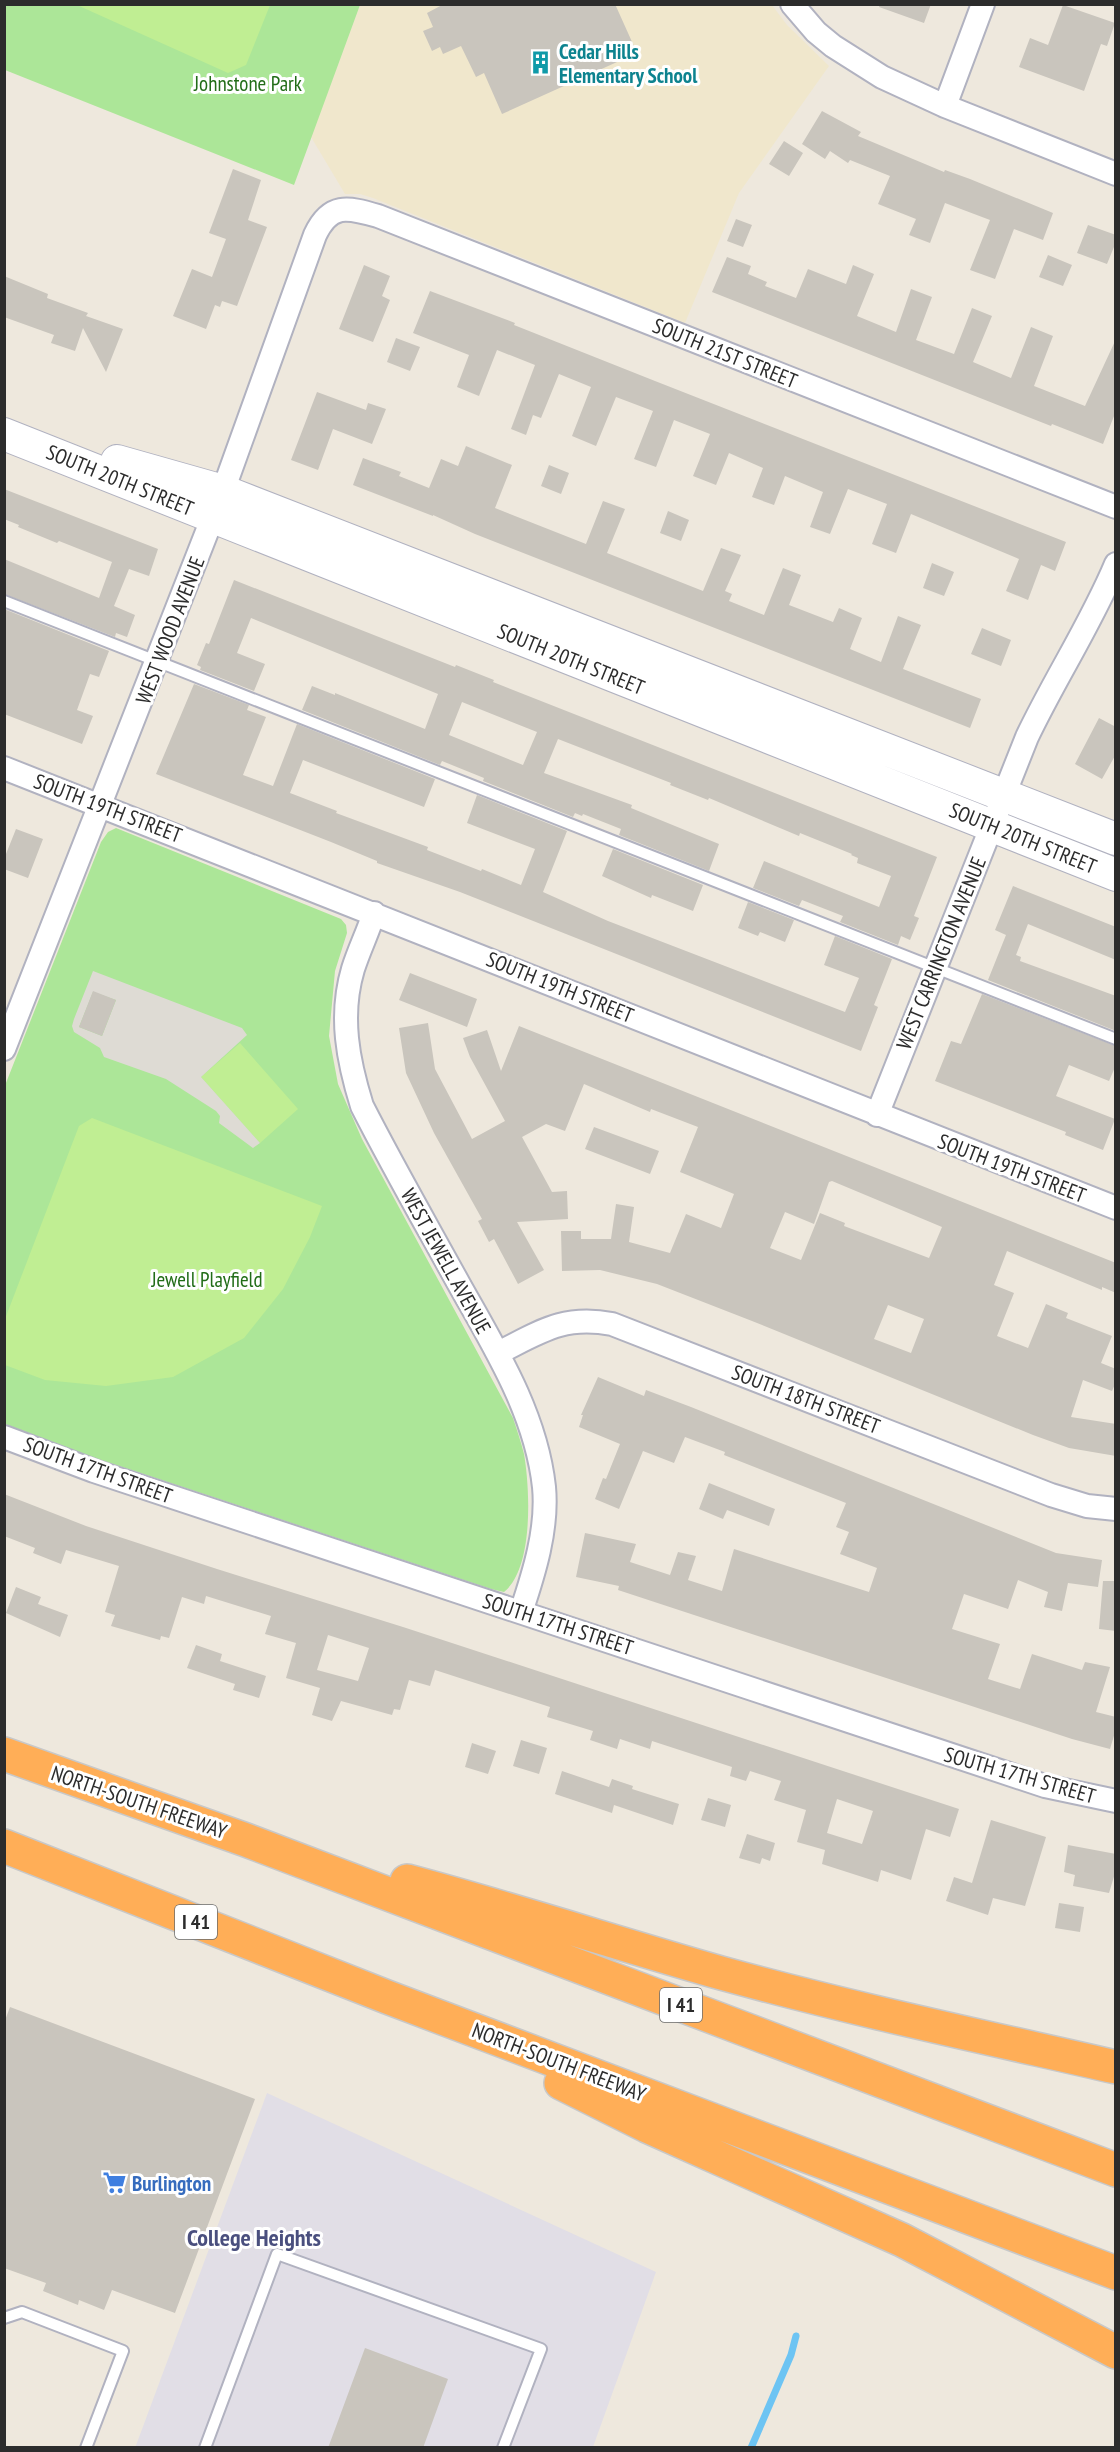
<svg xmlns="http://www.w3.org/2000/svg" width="1120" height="2452" font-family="'PT Sans Narrow',sans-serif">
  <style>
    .industrial { fill: #e1dee6 }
    .education { fill: #f0e7cc }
    .green { fill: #ace698 }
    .pitch { fill: #c0ee93 }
    .plaza { fill: #dedbd4; fill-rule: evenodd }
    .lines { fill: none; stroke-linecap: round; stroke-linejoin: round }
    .stream { stroke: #6dc4f3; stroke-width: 7 }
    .building { fill: #c9c5bd; fill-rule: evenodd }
    .lane-casing { stroke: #b1b2c0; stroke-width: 14 }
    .street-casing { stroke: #b1b2c0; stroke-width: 26 }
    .secondary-casing { stroke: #b1b2c0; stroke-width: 34 }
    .highway-casing { stroke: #c8c8c8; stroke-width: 36 }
    .lane { stroke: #fff; stroke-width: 10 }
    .street { stroke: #fff; stroke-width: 22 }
    .secondary { stroke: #fff; stroke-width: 32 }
    .highway { stroke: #ffae57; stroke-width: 33 }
    .labels { text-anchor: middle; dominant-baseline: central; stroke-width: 6; stroke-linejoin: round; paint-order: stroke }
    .shield { fill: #fff; stroke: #6b6b6b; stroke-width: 1.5 }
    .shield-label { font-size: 20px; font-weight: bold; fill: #2c2c2c }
    .culture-label { font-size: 21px; font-weight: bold; fill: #0d838f; stroke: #fff; text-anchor: start }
    .park-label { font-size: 21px; fill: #226d18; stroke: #fff }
    .street-label { font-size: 21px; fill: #2c2c2c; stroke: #fff }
    .shop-label { font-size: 21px; font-weight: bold; fill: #366cbe; stroke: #fff; text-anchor: start }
    .quarter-label { font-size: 24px; font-weight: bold; fill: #4a4f7e; stroke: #fff }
  </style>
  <rect width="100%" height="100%" fill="#eee8dd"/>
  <path class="industrial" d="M267,2093L656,2272L593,2447L135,2448Z"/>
  <path class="education" d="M360,5H772L787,25L829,66L739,193L685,323L373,198L360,194H345L311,137Z"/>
  <path class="green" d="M4,5H360L294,185L5,70Z
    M116,828L341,919L346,925L347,933L335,971L329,1036L338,1084L362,1139L513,1418C517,1430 521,1442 524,1454C530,1488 534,1568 504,1592L491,1589L95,1458L5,1424L4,1088L101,842L108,832Z"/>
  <path class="pitch" d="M77,5H270L246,65L228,73Z
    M240,1043L298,1109L260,1143L201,1077Z
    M92,1118L322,1206L310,1237L283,1289L244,1338L173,1377L106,1386L45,1380L5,1365V1319L79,1126Z"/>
  <path class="plaza" d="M93,971L242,1028L247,1035L201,1077L260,1143L253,1148L219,1123L220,1116L216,1111L166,1079L104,1057L100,1048L74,1032L72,1026L74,1019ZM93,992L116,1000L102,1036L79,1027Z"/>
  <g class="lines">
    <path class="stream" d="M751,2448L791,2355L796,2336"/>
  </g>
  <path class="building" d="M444,4H615L637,53L502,114L484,73L476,77L461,46L443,54L440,47L432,51L423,31L433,27L427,13Z
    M880,4H931L924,23L879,7Z
    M1063,5L1115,23L1107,46L1101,44L1084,91L1019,67L1030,38L1048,45Z
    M822,111L861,132L858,136L944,172L945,170L970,179L1053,213L1043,240L1014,229L995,279L970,270L990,220L945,203L930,243L909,235L916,219L878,204L890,176L850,160L848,163L830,151L825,159L802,144Z
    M784,141L803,153L789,176L769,164Z
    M233,169L261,180L248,220L267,227L237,306L222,301L220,307L215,305L206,329L173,316L192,269L212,277L226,239L209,233Z
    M736,219L752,225L743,247L727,241Z
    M1088,225L1116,235V242L1107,264L1077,253Z
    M1048,255L1072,265L1063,286L1039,277Z
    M727,257L751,266L748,274L767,282L765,286L796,298L808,269L846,284L853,265L874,274L857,316L896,332L911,289L932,297L916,340L954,354L972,308L992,316L973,362L1011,378L1031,327L1053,336L1034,386L1085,406L1116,339V411L1103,444L1052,424L1051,426L712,292Z
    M364,265L390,276L382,296L390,300L373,342L339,329Z
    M4,276L48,294L47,298L88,313L86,316L123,329L106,372L83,328L75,351L51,343L54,335L4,317Z
    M430,291L515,323L514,325L655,381L1066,542L1055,571L1041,565L1028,600L1006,591L1019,559L911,514L896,553L872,544L887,504L848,489L830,534L810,527L823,492L785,476L774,505L752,497L763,468L729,453L716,485L693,476L710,434L674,420L656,467L634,459L653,411L616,397L596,446L572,436L591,387L559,374L541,418L533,415L526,435L511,429L535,365L497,350L479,396L457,387L469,355L413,333Z
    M396,338L420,347L410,371L387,362Z
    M317,392L366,410L368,403L386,409L372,444L333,429L318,470L291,460Z
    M466,446L512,465L495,508L586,544L603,501L625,509L607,553L703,591L721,548L741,555L725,591L732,594L729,601L764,615L783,568L801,575L789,605L833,622L839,608L862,618L850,649L881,662L898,616L921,625L903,669L981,699L970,728L475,534L433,515V516L353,485L363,458L401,472L399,476L429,488L441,459L458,466Z
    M549,465L569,473L561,494L541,486Z
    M4,489L158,549L149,576L129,569L114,606L135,615L127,637L116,633L115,637L4,594V559L99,598L112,562L59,541L57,543L18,527L19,525L4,519Z
    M668,511L689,520L681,541L660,533Z
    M932,563L954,572L944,596L923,588Z
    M234,580L455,667L456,665L494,680L493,682L937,857L914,916L919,918L910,940L901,936L898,945L840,922L843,916L802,900L799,906L753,888L764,861L879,907L891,876L857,863L858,858L851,855L852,854L800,833L799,836L709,798L708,800L670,785L671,783L558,739L544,773L632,805L631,808L719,844L709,871L619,835L621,829L583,814L582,816L575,813L573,817L483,781L484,778L442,761L440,765L302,710L312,686L335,695V693L425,729L438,694L251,618L237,653L265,664L254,691L200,670L201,667L197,665L206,643L209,644ZM462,702L537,732L523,765L449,735Z
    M4,609L109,651L99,677L90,674L77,710L93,716L82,744L4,714Z
    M982,628L1011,640L1001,666L971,654Z
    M194,684L249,705L247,710L266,717L243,775L273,786L297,724L435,779L424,807L303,760L290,793L337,811L336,813L428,847L427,850L481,871L482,869L521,885L535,849L467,823L477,795L567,831L543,892L608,921L845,1012L859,978L824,965L835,936L892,959L874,1005L878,1007L861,1051L460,892L377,863V861L331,842L156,774Z
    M1099,718L1116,727V754L1102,779L1075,764Z
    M16,829L43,839L28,878L4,869V859Z
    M613,849L703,885L693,911L652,895L651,898L602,876Z
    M1013,886L1116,927V960L1028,924L1016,955L1021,957L1020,961L1116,996V1031L988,980L1006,935L995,930Z
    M748,902L794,920L785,942L760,932L758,936L738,928Z
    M410,973L477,999L467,1027L399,1000Z
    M93,991L116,1000L102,1036L79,1027Z
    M982,994L1116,1046V1065L1109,1081L1069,1065L1056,1096L1115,1119L1103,1150L1065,1135L1066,1132L935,1081L951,1041L961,1044Z
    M428,1023L435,1069L472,1139L505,1121L470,1057L463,1038L487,1030L501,1071L519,1026L1116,1263V1293L1102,1287V1290L1007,1251L994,1285L1014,1293L997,1336L1028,1348L1046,1304L1068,1313L1066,1318L1112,1336L1101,1363L1116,1369V1382L1112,1391L1083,1380L1071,1417L1116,1424V1456L1069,1448L1033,1435L752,1321L657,1284L600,1270L562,1271L561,1231H581V1239H611L616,1204L634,1207L629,1242L670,1253L686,1214L721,1228L734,1194L680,1172L698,1127L651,1109L650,1112L584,1084L565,1131L546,1124L522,1137L552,1192L567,1191L568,1219L517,1222L544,1270L518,1284L494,1239L489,1242L478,1221L482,1219L434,1133L406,1073L399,1028ZM832,1181L942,1227L929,1258L844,1226L845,1223L820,1213L801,1260L770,1248L785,1212L814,1224L829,1182ZM888,1305L924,1319L911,1353L874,1339Z
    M594,1127L659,1151L650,1174L585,1149Z
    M598,1377L644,1396L646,1390L691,1407L1056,1553L1102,1560L1098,1587L1068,1583L1062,1611L1044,1607L1048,1592L1018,1580L1008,1609L964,1594L952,1629L1000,1644L988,1679L1020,1689L1032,1654L1082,1670L1085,1662L1110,1667L1096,1712L1116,1717V1729L1110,1749L1072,1739L618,1590L619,1586L576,1577L585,1533L636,1544L630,1562L670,1575L678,1552L696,1556L688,1580L722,1591L734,1549L869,1592L877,1568L840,1554L849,1532L836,1527L846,1503L724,1455L725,1452L685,1437L674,1463L643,1451L619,1509L595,1499L603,1478L606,1479L620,1444L579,1427L583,1415H581Z
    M709,1483L775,1509L769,1526L727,1510L723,1519L699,1509Z
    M4,1494L86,1526L217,1569L403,1627L959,1809L950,1837L926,1829L911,1880L881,1870L878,1882L822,1864L825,1850L797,1842L806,1810L774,1800L781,1781L750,1771L746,1781L730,1776L732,1767L652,1741L650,1749L620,1739L617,1749L590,1740L593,1731L547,1717L550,1707L435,1670L430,1686L409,1680L400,1710L394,1709L392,1715L341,1701L332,1721L312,1715L320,1688L286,1678L296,1643L265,1634L271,1616L206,1596L204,1604L182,1597L169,1638L161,1636L160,1640L111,1626L115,1615L105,1612L119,1566L66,1550L61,1564L33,1553L35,1548L4,1536ZM328,1635L369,1648L358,1681L317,1670ZM837,1799L873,1811L862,1844L827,1833Z
    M1103,1581H1116V1631L1099,1629Z
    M16,1587L41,1597L38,1604L68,1615L60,1637L6,1613Z
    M196,1645L222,1654L220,1661L266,1676L259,1698L233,1690L235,1684L187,1668Z
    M521,1740L547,1748L539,1774L513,1766Z
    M472,1743L496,1751L488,1774L465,1767Z
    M562,1771L609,1787L612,1779L633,1786L632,1789L679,1804L673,1825L614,1805L612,1813L555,1794Z
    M708,1798L731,1805L725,1827L701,1820Z
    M991,1820L1046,1837L1025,1906L993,1898L988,1915L946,1901L954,1877L972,1883Z
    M747,1834L775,1843L770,1861L762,1858L760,1864L739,1858Z
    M1068,1845L1116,1854V1870L1109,1893L1073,1886L1075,1875L1064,1872Z
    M1059,1903L1084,1907L1080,1932L1055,1928Z
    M10,2007L255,2099L175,2313L112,2290L104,2310L79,2300L78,2305L43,2291L46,2283L4,2268V2023Z
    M365,2348L448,2379L423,2448H328Z"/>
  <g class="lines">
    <defs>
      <path id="lane" d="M4,601L1116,1039
        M4,2318L22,2312L123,2351L86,2448
        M205,2448L277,2254L541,2349L503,2448"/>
      <path id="street" d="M792,4L816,32L833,46L882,77L945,106L1116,174
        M945,106L983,4
        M4,768L1116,1208
        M374,913C368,932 359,950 353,969C339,1016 348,1061 362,1106C393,1167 427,1226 460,1286C496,1350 536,1414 544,1487C548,1529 534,1573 521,1612
        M4,1049L223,491L315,235C330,203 347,207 378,216L1116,507
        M877,1115L1027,737C1055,678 1091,624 1116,564
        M498,1353C540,1332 562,1315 612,1324L1051,1495L1087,1506L1116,1509
        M4,1437L94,1471L1045,1786L1116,1801"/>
      <path id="secondary" d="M4,434L1116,875
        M117,461L223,491L1116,839"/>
      <path id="highway" d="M4,1754L246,1840L1116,2170
        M4,1846L387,1997L1116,2273
        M407,1881C512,1909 616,1943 721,1973C852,2009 984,2037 1116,2067
        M561,2083L647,2126L902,2240L1116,2352"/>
    </defs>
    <use href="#lane" class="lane-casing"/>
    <use href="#street" class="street-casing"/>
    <use href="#secondary" class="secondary-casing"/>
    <use href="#highway" class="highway-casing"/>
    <use href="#lane" class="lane"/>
    <use href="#street" class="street"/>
    <use href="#secondary" class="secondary"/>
    <use href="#highway" class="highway"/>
  </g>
  <defs>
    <symbol id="building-bare" viewBox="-9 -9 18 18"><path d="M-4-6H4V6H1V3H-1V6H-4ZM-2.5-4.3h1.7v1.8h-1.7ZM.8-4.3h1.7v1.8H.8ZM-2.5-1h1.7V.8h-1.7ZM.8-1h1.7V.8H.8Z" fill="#0f9aa8" stroke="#fff" stroke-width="2.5" paint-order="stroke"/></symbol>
    <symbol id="supermarket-bare" viewBox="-9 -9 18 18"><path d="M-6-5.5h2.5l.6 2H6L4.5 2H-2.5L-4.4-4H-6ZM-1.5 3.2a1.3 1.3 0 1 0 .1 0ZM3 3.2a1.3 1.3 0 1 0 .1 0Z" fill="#3f7fe0" stroke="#fff" stroke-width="2.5" paint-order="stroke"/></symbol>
  </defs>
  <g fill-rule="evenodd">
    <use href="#building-bare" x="524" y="46" width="33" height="33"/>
    <use href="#supermarket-bare" x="98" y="2166" width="33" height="33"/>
  </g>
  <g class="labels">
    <g class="shield">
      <rect x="175" y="1905" width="42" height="34" rx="4.5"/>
      <rect x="660" y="1988" width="42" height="34" rx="4.5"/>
    </g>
    <g class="shield-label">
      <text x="196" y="1922">I 41</text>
      <text x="681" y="2005">I 41</text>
    </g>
    <g class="culture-label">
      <text x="559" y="51">Cedar Hills<tspan x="559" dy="24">Elementary School</tspan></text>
    </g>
    <g class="park-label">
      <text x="248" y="83">Johnstone Park</text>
      <text x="207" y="1279">Jewell Playfield</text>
    </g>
    <g class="street-label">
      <text transform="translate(725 353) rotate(22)">SOUTH 21ST STREET</text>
      <text transform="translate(120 480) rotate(22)">SOUTH 20TH STREET</text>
      <text transform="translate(170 630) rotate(-69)">WEST WOOD AVENUE</text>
      <text transform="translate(571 659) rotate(22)">SOUTH 20TH STREET</text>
      <text transform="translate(108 808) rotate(21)">SOUTH 19TH STREET</text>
      <text transform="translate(1023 838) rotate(22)">SOUTH 20TH STREET</text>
      <text transform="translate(941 953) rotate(-68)">WEST CARRINGTON AVENUE</text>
      <text transform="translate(560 987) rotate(22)">SOUTH 19TH STREET</text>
      <text transform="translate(1012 1168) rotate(21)">SOUTH 19TH STREET</text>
      <text transform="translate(446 1261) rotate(61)">WEST JEWELL AVENUE</text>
      <text transform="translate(806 1399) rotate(21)">SOUTH 18TH STREET</text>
      <text transform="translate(98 1470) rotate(20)">SOUTH 17TH STREET</text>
      <text transform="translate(558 1624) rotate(18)">SOUTH 17TH STREET</text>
      <text transform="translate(1020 1775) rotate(16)">SOUTH 17TH STREET</text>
      <text transform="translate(139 1802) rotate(19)">NORTH-SOUTH FREEWAY</text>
      <text transform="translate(559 2062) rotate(21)">NORTH-SOUTH FREEWAY</text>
    </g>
    <g class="shop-label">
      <text x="132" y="2183">Burlington</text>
    </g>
    <g class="quarter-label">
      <text x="254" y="2237">College Heights</text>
    </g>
  </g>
  <rect width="1120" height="2452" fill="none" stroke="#2c2c2c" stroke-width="12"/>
</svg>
